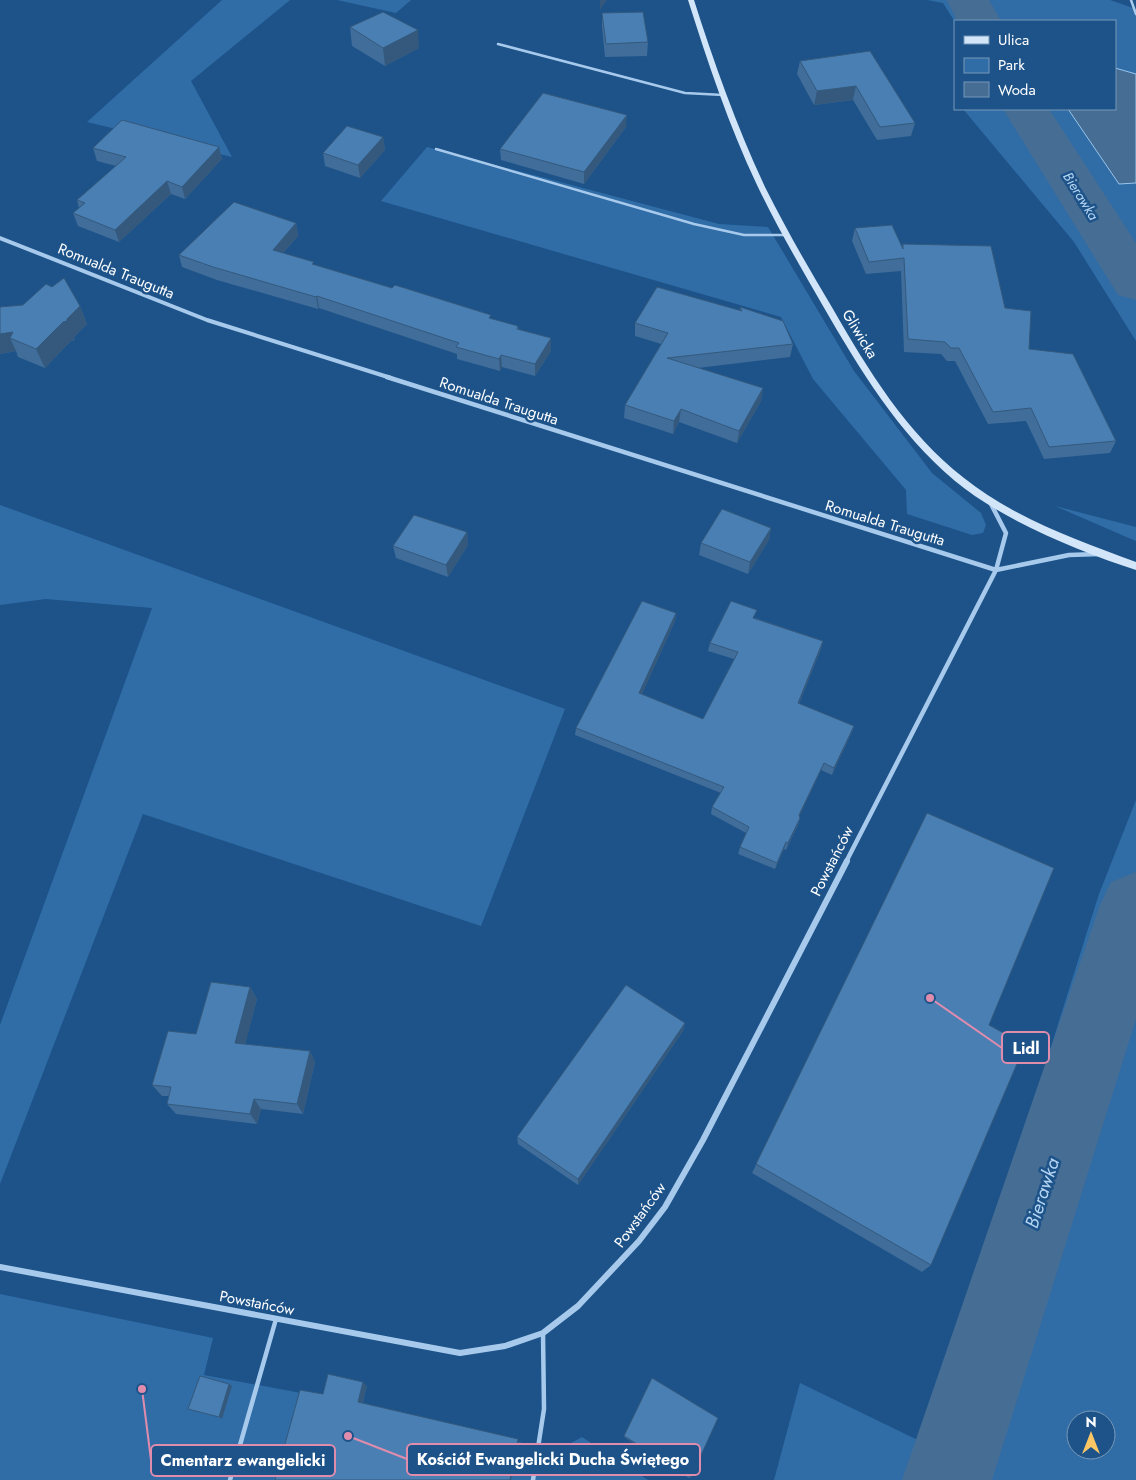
<svg xmlns="http://www.w3.org/2000/svg" width="1136" height="1480" font-family="Jost,sans-serif">
  <style>
    .green { fill: #306da7; fill-rule: evenodd }
    .water { fill: #466d94; stroke: #9ac6ed }
    .lines { fill: none; stroke-linecap: round; stroke-linejoin: round }
    .river { fill: #466d94; fill-rule: evenodd }
    .service-far1 { stroke: #a7caec; stroke-width: 2.5 }
    .service { stroke: #a7caec; stroke-width: 4.5 }
    .minor-far2 { stroke: #a7caec; stroke-width: 4 }
    .minor-far1 { stroke: #a7caec; stroke-width: 4.5 }
    .minor { stroke: #a7caec; stroke-width: 6 }
    .secondary { fill: #d3e6f9; fill-rule: evenodd }
    .wall { fill: #406d9a }
    .shaded-wall { fill: #34597d }
    .building { fill: #4a7fb3; stroke: #34597d }
    .labels { text-anchor: middle; dominant-baseline: central; stroke-width: 5; stroke-linejoin: round; paint-order: stroke }
    .far-water-label { font-size: 14px; font-style: italic; fill: #b3d4f3; stroke: #1d5389 }
    .street-label { font-size: 15px; fill: #fff; stroke: #1d5389 }
    .near-water-label { font-size: 19px; font-style: italic; fill: #b3d4f3; stroke: #1d5389 }
    .leader { fill: none; stroke: #e08cad; stroke-width: 2 }
    .callout-dot { fill: #e08cad; stroke: #1d5389; stroke-width: 2 }
    .callout { fill: #1d5389; stroke: #e08cad; stroke-width: 2 }
    .callout-label { font-size: 16px; text-anchor: middle; font-weight: bold; fill: #fff }
  </style>
  <rect width="100%" height="100%" fill="#1d5389"/>
  <path class="green" d="M222,0H290L191,81L232,157L87,122Z
    M337,0H411L396,13Z
    M927,0H1110L1136,9V74L1115,68V21L955,22L943,3Z
    M963,109H1068L1119,184L1136,183V341L1074,242Z
    M427,147L719,224L768,227L854,371L932,473L981,513L986,525L983,533L972,535L907,514L906,490L813,379L781,317L381,201Z
    M0,505L565,709L481,926L143,814L0,1184V1025L152,608L46,599L0,605Z
    M1055,506L1136,527V541L1131,539Z
    M1136,800V1480H774L800,1383L926,1444L1099,894ZM1076,1420H1106V1450H1076Z
    M0,1294L213,1338L204,1375L328,1398L334,1378L367,1386L362,1406L519,1442L555,1452L582,1437L648,1480H0Z"/>
  <path class="water" d="M1115,68L1136,74V183L1119,184L1068,109H1115Z"/>
  <g class="lines">
    <path class="river" d="M947,0H989L1001,21H957Z
      M1003,109H1049L1136,243V300L1118,295Z
      M1136,872V1019L992,1480H902L1100,905L1111,882Z"/>
    <path class="service-far1" d="M1131,0L1136,14
      M498,44L685,93L723,95
      M436,149L694,224L744,235H787"/>
    <path class="service" d="M230,1480L276,1319
      M533,1480L544,1409L543,1333"/>
    <path class="minor-far2" d="M0,238L207,320L391,378"/>
    <path class="minor-far1" d="M387,377L996,570
      M996,570L1069,555L1099,554
      M846,862L996,570L1006,533L991,504"/>
    <path class="minor" d="M0,1267L460,1353L505,1346L543,1333L578,1306L639,1241L665,1207L703,1140L847,861"/>
    <path class="secondary" d="M688,0H694C714,63 737,127 765,187C786,229 809,269 833,309C868,370 907,434 964,478C1014,518 1077,540 1136,562V570C1078,551 1002,520 955,481C898,433 860,370 823,306C800,266 777,227 757,185C729,126 708,63 688,0Z"/>
  </g>
  <path class="wall" d="M602,13L648,42L647,56L605,57L602,27Z
    M350,27L419,48L385,66L352,46Z
    M870,51L915,123L911,136L877,140L853,100L814,105L797,74L800,61Z
    M626,127L584,184L501,160L500,149Z
    M383,137L385,150L360,178L325,166L323,153Z
    M219,147L222,159L185,199L171,194L119,242L78,226L73,213L79,208L77,200L116,166L97,161L93,148Z
    M296,223L298,236L283,253L315,265L491,319L518,326L519,330L551,351L535,376L502,367L500,371L457,359V354L319,308L318,309L217,280L182,267L179,255Z
    M855,228L902,247L903,244L1005,308L1029,349L1116,441L1110,453L1044,459L1026,421L988,424L955,361H947L941,354L904,352L901,271L866,274L852,241Z
    M80,306L87,324L74,337L75,340L71,341L45,368L18,357L16,351L0,354V307Z
    M740,307L793,344L790,357L698,368L763,388L761,401L737,443L679,422L673,434L624,418L625,405L661,344L635,336V323L740,310Z
    M771,528L769,540L748,574L699,555L701,543Z
    M467,532L468,545L448,577L396,558L393,546Z
    M676,613L675,621L642,694L703,719L734,659L708,651L710,643L755,618L823,641L821,649L799,704L854,726L851,734L832,775L821,770L799,816L800,818L798,825L786,850L784,849L775,869L738,854L740,847L746,833L711,814L712,807L721,793L575,735L576,728Z
    M927,813L931,1265L922,1272L752,1173Z
    M250,987L257,999L245,1044L310,1051L315,1062L303,1114L261,1109L257,1124L176,1114L167,1104L169,1096H162L152,1085L196,1034Z
    M685,1023L683,1031L578,1185L518,1144L517,1137Z
    M652,1378L691,1477L689,1478L624,1437Z"/>
  <path class="shaded-wall" d="M600,0H607L600,10Z
    M418,30L419,48L385,66L383,48Z
    M856,86L853,100L814,105L817,91Z
    M627,115L626,127L584,184V172Z
    M383,137L385,150L360,178L358,165Z
    M219,147L222,159L185,199L182,187Z
    M167,181L171,194L119,242L115,230Z
    M296,223L298,236L275,262L273,250Z
    M317,296L319,308L318,309L316,297Z
    M80,306L87,324L74,337L75,340L71,341L45,368L36,349Z
    M13,332L10,338L16,351L0,354V334Z
    M551,338V351L535,376V364Z
    M501,355L502,367L500,371L499,359Z
    M763,388L761,401L737,443L739,431Z
    M681,409L679,422L673,434L674,421Z
    M771,528L769,540L748,574L750,562Z
    M467,532L468,545L448,577L446,565Z
    M676,613L675,621L639,701V693Z
    M823,641L821,649L796,711L798,703Z
    M854,726L851,734L832,775L834,768Z
    M824,763L821,770L797,822L799,815Z
    M800,818L798,825L786,850L788,843Z
    M786,842L784,849L775,869L777,863Z
    M250,987L257,999L243,1054L235,1043Z
    M685,1023L683,1031L578,1185V1179Z
    M310,1051L315,1062L303,1114L297,1104Z
    M254,1099L261,1109L257,1124L250,1114Z
    M363,1382L367,1386L362,1406L358,1402Z
    M229,1384L232,1386L222,1419L219,1417Z
    M518,1439L519,1442L511,1480H510Z"/>
  <path class="building" d="M383,12L418,30L383,48L350,27Z
    M643,12L648,42L606,44L602,13Z
    M870,51L915,123L880,127L856,86L817,91L800,61Z
    M543,93L627,115L584,172L500,149Z
    M122,120L219,147L182,187L167,181L115,230L73,213L85,203L77,200L126,157L93,148Z
    M347,126L383,137L358,165L323,153Z
    M234,202L296,223L273,250L314,262L312,264L392,288L395,285L491,315L489,318L518,326L517,329L551,338L535,364L501,355L499,359L456,347L459,343L317,296L316,297L213,267L179,255Z
    M892,225L903,249V244L991,246L1005,308L1031,311L1029,349L1073,354L1116,441L1049,447L1031,408L993,412L959,348H951L945,342L908,339L904,258L869,262L855,228Z
    M64,278L80,306L67,319V321L63,322L36,349L10,338L13,332L0,334V307L23,305L46,284L52,287Z
    M657,287L742,311L740,307L783,321L793,344L667,358L763,388L739,431L681,409L674,421L625,405L668,333L635,323Z
    M722,509L771,528L750,562L701,543Z
    M414,515L467,532L446,565L393,546Z
    M642,601L676,613L639,693L703,719L738,652L710,643L731,601L757,610L753,618L823,641L798,703L854,726L834,768L824,763L799,815L800,818L788,843L786,842L777,863L740,847L749,827L712,807L724,787L576,728Z
    M927,813L1054,868L989,1025L1025,1045L931,1265L756,1164Z
    M211,982L250,987L235,1043L310,1051L297,1104L254,1099L250,1114L167,1104L171,1087L152,1085L168,1031L196,1034Z
    M626,985L685,1023L578,1179L517,1137Z
    M328,1374L363,1382L358,1402L518,1439L510,1480H275L300,1390L323,1394Z
    M200,1376L229,1384L219,1417L188,1409Z
    M652,1378L718,1418L691,1477L624,1436Z"/>
  <g class="labels">
    <g class="far-water-label">
      <text transform="translate(1081 196) rotate(58)">Bierawka</text>
    </g>
    <g class="street-label">
      <text transform="translate(116 271) rotate(22)">Romualda Traugutta</text>
      <text transform="translate(860 334) rotate(59)">Gliwicka</text>
      <text transform="translate(499 401) rotate(18)">Romualda Traugutta</text>
      <text transform="translate(885 523) rotate(17)">Romualda Traugutta</text>
      <text transform="translate(832 861) rotate(-63)">Powstańców</text>
      <text transform="translate(640 1215) rotate(-54)">Powstańców</text>
      <text transform="translate(257 1303) rotate(11)">Powstańców</text>
    </g>
    <g class="near-water-label">
      <text transform="translate(1042 1193) rotate(-72)">Bierawka</text>
    </g>
  </g>
  <path class="leader" d="M930 998L1002 1048M348 1436L407 1459M142 1389L151 1460"/>
  <g class="callout-dot">
    <circle cx="930" cy="998" r="5"/>
    <circle cx="348" cy="1436" r="5"/>
    <circle cx="142" cy="1389" r="5"/>
  </g>
  <g class="callout">
    <rect x="1002" y="1032" width="47" height="31" rx="5"/>
    <rect x="407" y="1444" width="293" height="31" rx="5"/>
    <rect x="151" y="1445" width="184" height="31" rx="5"/>
  </g>
  <g class="callout-label">
    <text x="1026" y="1054">Lidl</text>
    <text x="553" y="1465">Kościół Ewangelicki Ducha Świętego</text>
    <text x="243" y="1466">Cmentarz ewangelicki</text>
  </g>
  <rect x="954" y="20" width="162" height="90" fill="#1d5389" stroke="#7798b8"/>
  <rect x="964" y="36" width="25" height="8" fill="#d3e6f9" stroke="#7798b8"/>
  <text x="998" y="45" font-size="15" fill="#ffffff">Ulica</text>
  <rect x="964" y="58" width="25" height="15" fill="#306da7" stroke="#7798b8"/>
  <text x="998" y="70" font-size="15" fill="#ffffff">Park</text>
  <rect x="964" y="82" width="25" height="15" fill="#466d94" stroke="#7798b8"/>
  <text x="998" y="95" font-size="15" fill="#ffffff">Woda</text>
  <g transform="translate(1091 1435)"><circle r="24" fill="#1d5389" stroke="#7798b8"/>
  <path d="M0-4L9 19L0 12L-9 19Z" fill="#fbc765"/>
  <text y="-8" font-size="14" font-weight="bold" text-anchor="middle" fill="#ffffff">N</text>
  </g>
</svg>
